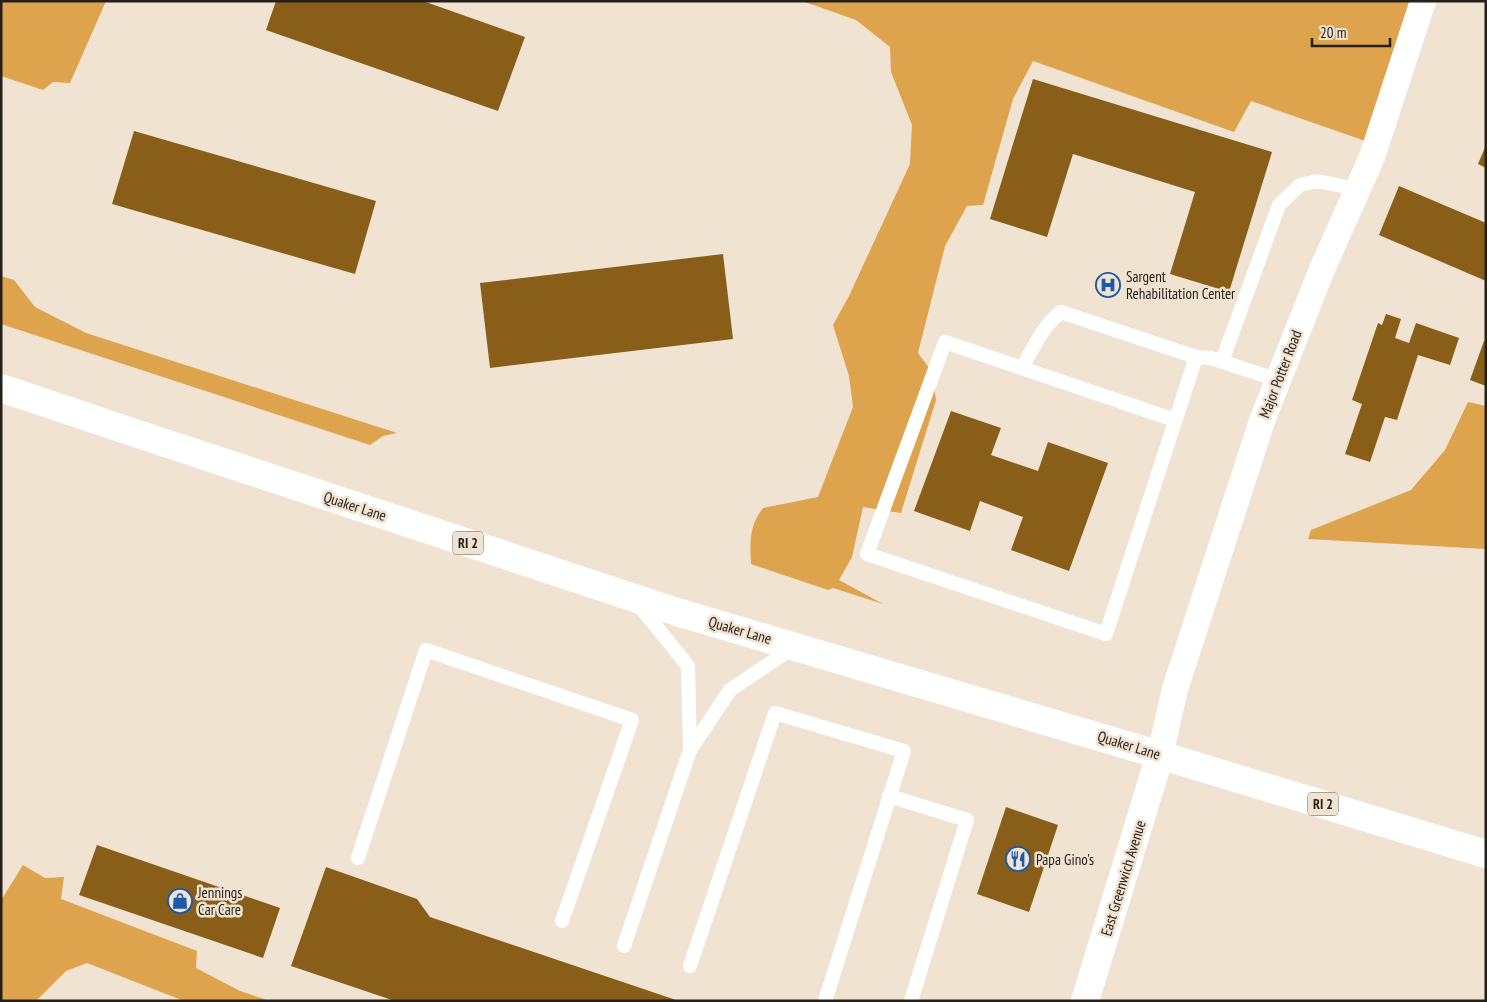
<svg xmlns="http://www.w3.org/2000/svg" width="1487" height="1002" font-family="'PT Sans Narrow',sans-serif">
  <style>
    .forest { fill: #dda34d }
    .building { fill: #895e19 }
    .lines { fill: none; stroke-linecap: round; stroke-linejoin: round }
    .lane { stroke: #fff; stroke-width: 14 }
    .street { stroke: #fff; stroke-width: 26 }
    .secondary { stroke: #fff; stroke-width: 28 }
    .primary { stroke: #fff; stroke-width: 28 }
    .labels { text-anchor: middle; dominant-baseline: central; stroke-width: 5; stroke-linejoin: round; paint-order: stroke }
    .shield { fill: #f1e3d1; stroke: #625a50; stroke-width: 1 }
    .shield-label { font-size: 14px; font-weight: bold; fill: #252019 }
    .poi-label { font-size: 15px; fill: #252019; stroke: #f1e3d1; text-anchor: start }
    .street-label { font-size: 15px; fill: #252019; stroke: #f1e3d1 }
  </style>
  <rect width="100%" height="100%" fill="#f1e3d1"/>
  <path class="forest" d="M1,1H106L70,83L53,82L43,90L1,76Z
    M802,1H1421L1371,143L1251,101L1234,132L1033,61L1013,99L983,205L967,206L945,246L918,353L932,372L936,400L901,513L863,507L852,557L839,580L883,604L833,588L828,590L751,564C750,542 749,526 763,508L818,497L853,407L849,376L833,325L849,296L910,164L912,125L891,72L890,47L856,20Z
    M1,276L14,280L35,307L86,333L397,433L383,436L370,445L1,324Z
    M1468,402L1486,406V549L1308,539L1311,530L1411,490L1445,450Z
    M23,865L45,878L64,877L61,899L197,951L196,968L240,991L270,1001H184L87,963L66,971L36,1001H1V896L3,897Z"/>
  <path class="building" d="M276,1H423L525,37L498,111L266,30Z
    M1033,79L1272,152L1229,292L1170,274L1195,192L1073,154L1047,237L990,219Z
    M134,131L376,201L355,274L112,204Z
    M1486,145V168L1478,164Z
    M1399,186L1486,223V281L1379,235Z
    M723,254L733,339L490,368L480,283Z
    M1386,314L1401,319L1395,338L1409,343L1416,323L1459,338L1450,365L1418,355L1397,420L1385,417L1370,462L1345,454L1362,404L1352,400L1378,323L1382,325Z
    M1484,341H1486V386L1470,380Z
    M951,411L1001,428L991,455L1038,471L1048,442L1108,463L1069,571L1011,550L1023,517L980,501L970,531L914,511Z
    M1006,807L1058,825L1029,912L977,894Z
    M97,845L280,908L263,958L79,895Z
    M326,867L417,899L430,917L679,1001H395L291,966Z"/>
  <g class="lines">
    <path class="lane" d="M1222,361L1279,205L1300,185L1317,181L1357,189
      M1022,368C1033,349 1043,325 1061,312L1196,357
      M1175,420L945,342L867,554L1106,634L1196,357L1211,358L1278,380
      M638,604L688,666L690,750
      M889,796L967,820L911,1001
      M358,858L426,650L632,720L562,921
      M624,946L690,750L730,690L794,647
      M690,966L775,713L904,751L825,1001"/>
    <path class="street" d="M1160,755L1175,689L1263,418L1323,267L1372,157L1423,1"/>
    <path class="secondary" d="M1085,1001L1160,755"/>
    <path class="primary" d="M1,388L141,435L677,612L1160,755L1486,854"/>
  </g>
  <defs>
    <symbol id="hospital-ring" viewBox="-11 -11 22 22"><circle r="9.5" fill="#f1e3d1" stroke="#1b5aab" stroke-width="1.5"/><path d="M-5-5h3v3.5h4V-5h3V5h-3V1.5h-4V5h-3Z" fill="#1b5aab"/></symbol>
    <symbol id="restaurant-ring" viewBox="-11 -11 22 22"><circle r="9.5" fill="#f1e3d1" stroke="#1b5aab" stroke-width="1.5"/><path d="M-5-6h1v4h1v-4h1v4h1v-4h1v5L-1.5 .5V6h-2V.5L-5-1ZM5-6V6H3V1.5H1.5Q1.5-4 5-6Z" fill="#1b5aab"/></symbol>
    <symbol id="shop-ring" viewBox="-11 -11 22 22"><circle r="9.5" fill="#f1e3d1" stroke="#1b5aab" stroke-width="1.5"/><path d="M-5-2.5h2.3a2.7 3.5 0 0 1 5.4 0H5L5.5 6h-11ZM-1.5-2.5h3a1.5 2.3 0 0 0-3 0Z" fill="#1b5aab"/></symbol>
  </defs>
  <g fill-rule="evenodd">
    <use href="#hospital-ring" x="1094" y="271" width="28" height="28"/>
    <use href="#restaurant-ring" x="1004" y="845" width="28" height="28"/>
    <use href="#shop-ring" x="166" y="887" width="28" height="28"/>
  </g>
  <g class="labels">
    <g class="shield">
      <rect x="453" y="531.5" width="30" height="23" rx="4"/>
      <rect x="1308" y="792.5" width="30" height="23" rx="4"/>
    </g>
    <g class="shield-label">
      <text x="468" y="543">RI 2</text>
      <text x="1323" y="804">RI 2</text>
    </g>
    <g class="poi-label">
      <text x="1126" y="276">Sargent<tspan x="1126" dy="17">Rehabilitation Center</tspan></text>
      <text x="1036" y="859">Papa Gino's</text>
      <text x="198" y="892">Jennings<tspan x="198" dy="17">Car Care</tspan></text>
    </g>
    <g class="street-label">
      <text transform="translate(1280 374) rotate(-69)">Major Potter Road</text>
      <text transform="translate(355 506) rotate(18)">Quaker Lane</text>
      <text transform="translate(740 630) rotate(16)">Quaker Lane</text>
      <text transform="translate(1129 745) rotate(17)">Quaker Lane</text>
      <text transform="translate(1123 878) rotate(-73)">East Greenwich Avenue</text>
    </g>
  </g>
  <rect width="1487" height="1002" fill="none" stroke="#252019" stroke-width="5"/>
  <path d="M1312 38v8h78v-8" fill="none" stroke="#252019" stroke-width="2.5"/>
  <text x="1320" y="38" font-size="15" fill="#252019" stroke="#f1e3d1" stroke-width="4" paint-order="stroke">20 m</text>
</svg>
